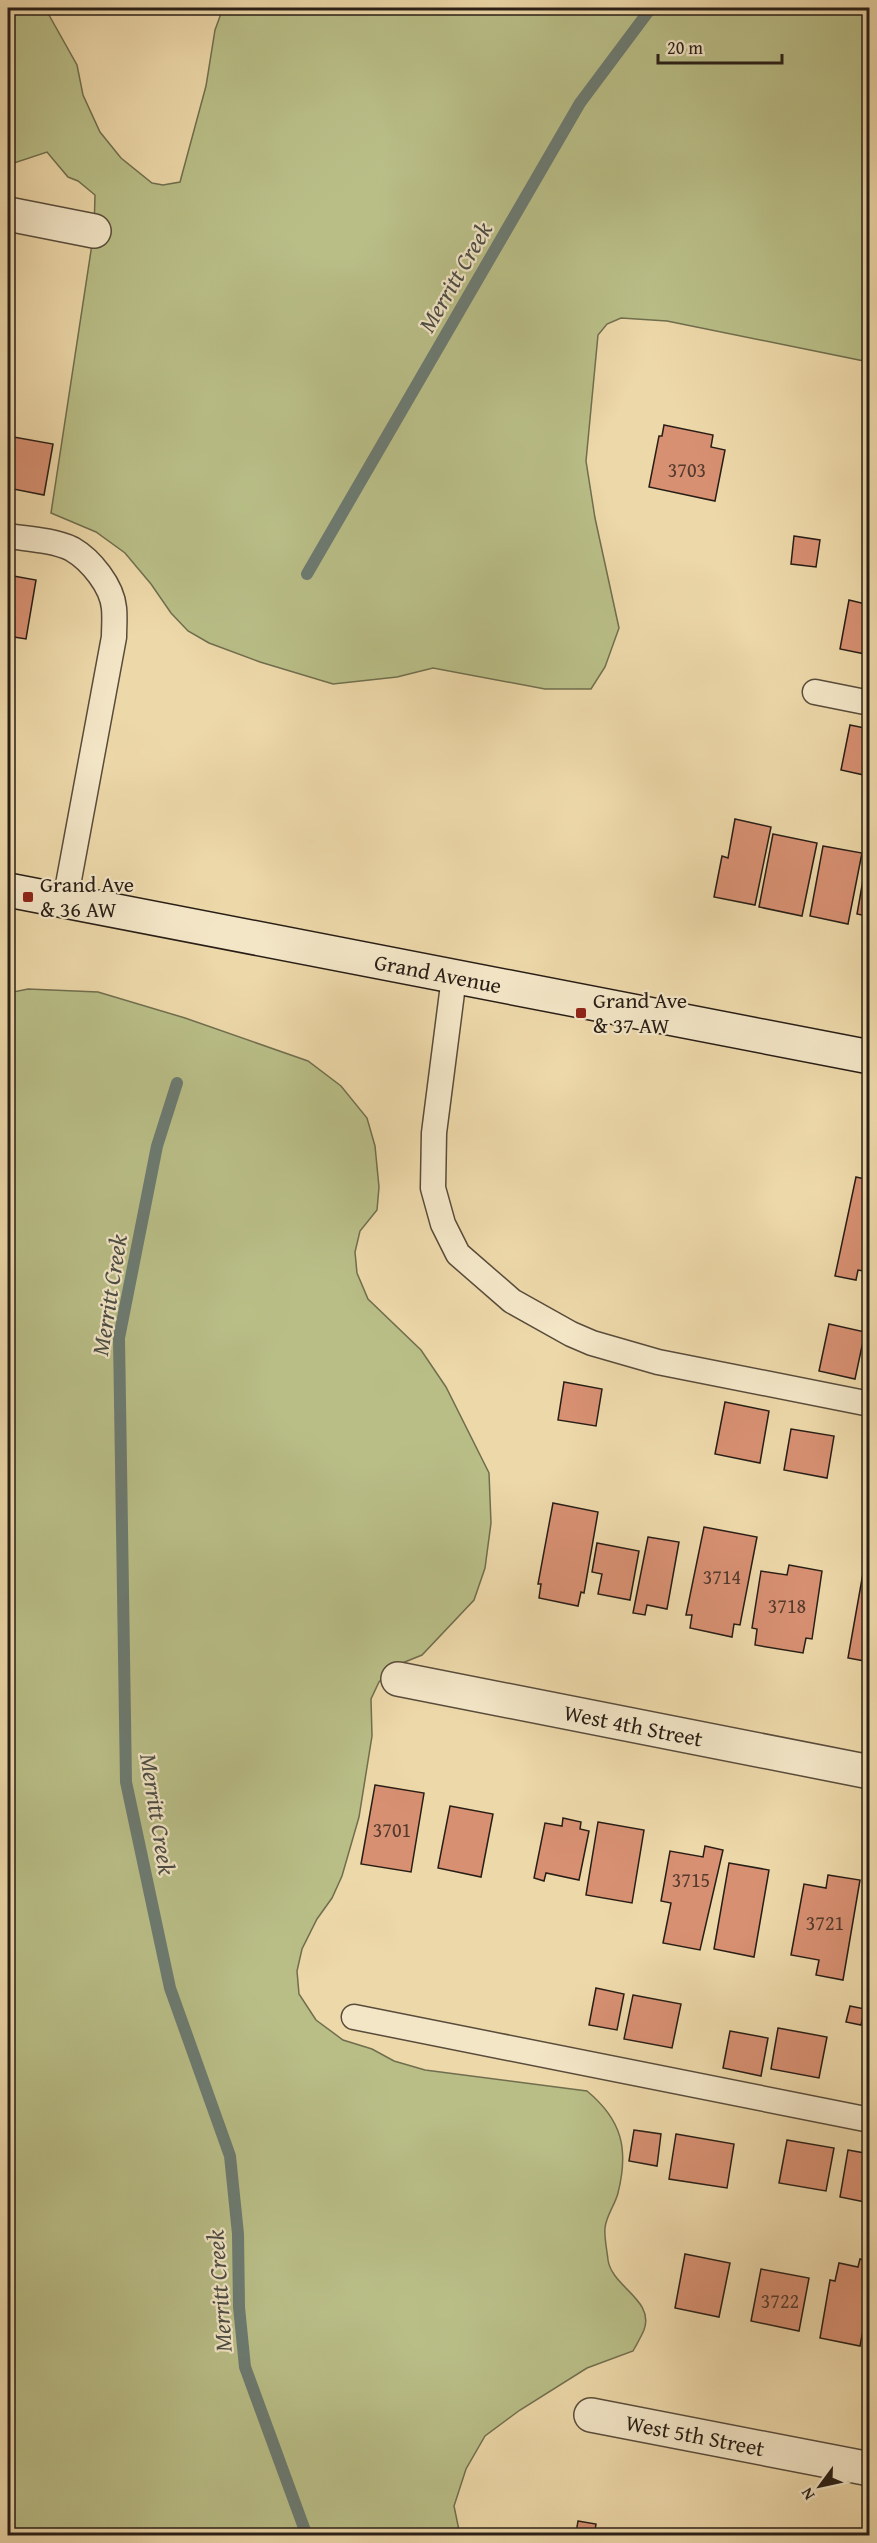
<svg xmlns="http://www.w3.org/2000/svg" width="877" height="2543" font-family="'Gentium Book Plus',serif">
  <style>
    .green { fill: #b9be87; stroke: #706e4e; stroke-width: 1.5 }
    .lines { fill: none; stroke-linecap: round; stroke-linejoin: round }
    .stream { stroke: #6c7b72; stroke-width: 12 }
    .building { fill: #d79072; stroke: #281e16; stroke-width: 1.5 }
    .service-casing { stroke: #594c3b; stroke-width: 27 }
    .minor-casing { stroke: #594c3b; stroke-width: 36 }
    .secondary-casing { stroke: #281e16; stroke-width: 36 }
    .service { stroke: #f3e6c7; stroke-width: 24 }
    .minor { stroke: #f3e6c7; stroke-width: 33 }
    .secondary { stroke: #f3e6c7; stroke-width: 33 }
    .poi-dot { fill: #8f2418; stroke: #f3e6c7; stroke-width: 2 }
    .labels { text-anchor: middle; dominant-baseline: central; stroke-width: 4.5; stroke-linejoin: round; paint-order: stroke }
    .number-label { font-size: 20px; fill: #543a2d }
    .poi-label { font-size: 22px; fill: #281e16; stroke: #f3e6c7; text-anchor: start }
    .street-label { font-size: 22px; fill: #281e16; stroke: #f3e6c7 }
    .water-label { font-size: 24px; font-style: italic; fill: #4a4c44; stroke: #f3e6c7 }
  </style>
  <rect width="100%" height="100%" fill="#edd8a9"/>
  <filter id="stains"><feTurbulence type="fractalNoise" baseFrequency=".00333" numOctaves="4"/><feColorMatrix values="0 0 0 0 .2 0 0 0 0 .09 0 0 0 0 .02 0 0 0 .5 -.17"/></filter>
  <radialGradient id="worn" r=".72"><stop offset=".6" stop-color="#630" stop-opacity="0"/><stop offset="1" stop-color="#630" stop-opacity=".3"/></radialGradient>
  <path class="green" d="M8,8H45L77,65L83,95L100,132L121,158L152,183L163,185L180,182L206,86L215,30L223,8H869V362L667,321L621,318L607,324L598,335L586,461L595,518L619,628L605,667L591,689H545L433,668L397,677L333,684L260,662L209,643L188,631L171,613L151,584L125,553L96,532L51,513L94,231L95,195L78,181L68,177L47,152L8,165Z
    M28,989L98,992L185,1018L308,1061L341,1086L367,1118L375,1146L379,1187L377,1210L360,1231L355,1252L357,1273L368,1299L421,1350L446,1387L489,1473L491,1523L485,1568L474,1600L422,1655L395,1666L379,1682L371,1699L372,1736L359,1817L342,1876L332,1898L317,1919L302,1949L297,1971L299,1994L316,2020L343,2040L372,2049L394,2061L425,2070L587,2091C622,2120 629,2149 618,2193C615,2205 606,2216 605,2228C604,2237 607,2250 608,2260C612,2287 655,2300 644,2330C641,2337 637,2344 633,2351L587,2368L520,2410L485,2436L466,2469L454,2506L460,2535L8,2536V993Z"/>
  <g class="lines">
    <path class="stream" d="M307,574L580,103L651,8
      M177,1083L157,1146L119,1338L126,1782L170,1988L230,2156L238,2234L239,2307L245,2367L307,2536"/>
  </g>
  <path class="building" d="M664,425L713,435L711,447L725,450L715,501L649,487L659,436H662Z
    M8,436L53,444L44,495L8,488Z
    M794,536L820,540L816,567L791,564Z
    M8,575L36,580L26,639L8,636Z
    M849,600L870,605V655L840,649Z
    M850,725L870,729V748L864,775L841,770Z
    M735,819L771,827L755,905L714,897L722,856L728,858Z
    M773,834L817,843L802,916L759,907Z
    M823,846L862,853L848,924L810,916Z
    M869,846H870V927L865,926L867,916L857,914Z
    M856,1177L870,1180V1272L858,1270L856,1280L835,1276Z
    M829,1324L865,1332L855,1379L819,1371Z
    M564,1382L602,1389L596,1426L558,1420Z
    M725,1402L769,1411L760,1463L715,1454Z
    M791,1429L834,1436L827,1478L784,1470Z
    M553,1503L598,1512L584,1593L581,1592L578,1606L539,1598L541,1584H538Z
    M704,1527L757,1537L740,1625L734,1624L732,1637L690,1628L692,1615H686Z
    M648,1537L679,1542L667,1609L647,1605L645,1615L633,1613Z
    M597,1543L639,1551L630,1600L598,1594L602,1574L592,1572Z
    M789,1565L822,1571L812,1639L806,1638L803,1653L755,1645L757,1629L752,1628L761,1571L787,1575Z
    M863,1573L870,1574V1662L848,1658Z
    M375,1785L424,1793L411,1872L361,1864Z
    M450,1806L493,1814L481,1877L438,1868Z
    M563,1818L581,1822L580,1829L589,1831L579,1880L546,1873L544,1881L534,1878L545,1823L562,1826Z
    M598,1822L644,1830L632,1903L586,1895Z
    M705,1846L723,1850L700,1950L663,1943L671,1903L661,1901L670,1851L703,1857Z
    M729,1863L769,1870L754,1957L714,1949Z
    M828,1875L860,1880L843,1980L816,1975L819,1960L791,1955L804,1884L826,1888Z
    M596,1988L624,1994L617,2030L589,2025Z
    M633,1995L681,2004L672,2048L624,2039Z
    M850,2006L865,2009L861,2025L846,2022Z
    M778,2028L827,2037L819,2078L771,2069Z
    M730,2031L768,2038L761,2076L723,2068Z
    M634,2130L661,2134L657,2166L629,2161Z
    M676,2134L734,2144L727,2188L669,2179Z
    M787,2140L834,2148L826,2191L779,2183Z
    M848,2150L870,2154V2203L840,2197Z
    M685,2254L730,2263L719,2317L675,2308Z
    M860,2259L870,2261V2295L860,2346L820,2338L830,2280L835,2281L839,2263L858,2267Z
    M761,2269L809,2278L799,2331L751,2321Z
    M578,2521L596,2524L594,2536H556L557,2529L576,2533Z"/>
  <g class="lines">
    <defs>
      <path id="service" d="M8,536C28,539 53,540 72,549C91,560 112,586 114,608C115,618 114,627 114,637L65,901
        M815,692L870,703
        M454,977L434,1133L433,1188L443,1224L458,1254L512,1301L571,1334L592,1343L658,1362L870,1404
        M354,2017L870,2120"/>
      <g id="minor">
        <path d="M8,214L94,231"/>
        <path id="s1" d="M398,1679L870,1772"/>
        <path id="s2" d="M591,2415L870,2469"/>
      </g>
      <g id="secondary">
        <path id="s3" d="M8,890L870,1057"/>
      </g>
    </defs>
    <use href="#service" class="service-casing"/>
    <use href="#minor" class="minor-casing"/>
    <use href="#secondary" class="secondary-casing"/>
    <use href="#service" class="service"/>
    <use href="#minor" class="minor"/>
    <use href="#secondary" class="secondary"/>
  </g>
  <g class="poi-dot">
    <rect x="22" y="891" width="12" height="12" rx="3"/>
    <rect x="575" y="1007" width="12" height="12" rx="3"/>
  </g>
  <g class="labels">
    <g class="number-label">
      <text x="687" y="469">3703</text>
      <text x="722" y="1576">3714</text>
      <text x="787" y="1605">3718</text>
      <text x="392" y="1829">3701</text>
      <text x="691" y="1879">3715</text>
      <text x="825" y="1922">3721</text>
      <text x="780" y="2300">3722</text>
    </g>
    <g class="poi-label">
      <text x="40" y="884">Grand Ave<tspan x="40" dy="25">&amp; 36 AW</tspan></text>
      <text x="593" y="1000">Grand Ave<tspan x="593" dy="25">&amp; 37 AW</tspan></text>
    </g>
    <g class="street-label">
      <text stroke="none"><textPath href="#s3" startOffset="438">Grand Avenue</textPath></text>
      <text stroke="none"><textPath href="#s1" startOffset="240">West 4th Street</textPath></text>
      <text stroke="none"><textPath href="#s2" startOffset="106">West 5th Street</textPath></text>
    </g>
    <g class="water-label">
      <text transform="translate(455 277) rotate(-60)">Merritt Creek</text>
      <text transform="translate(109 1295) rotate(-81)">Merritt Creek</text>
      <text transform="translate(158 1814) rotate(81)">Merritt Creek</text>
      <text transform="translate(219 2291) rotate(-94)">Merritt Creek</text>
    </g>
  </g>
  <rect width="877" height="2543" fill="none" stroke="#edd8a9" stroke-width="30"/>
  <rect x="9" y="9" width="859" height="2525" fill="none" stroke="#281e16" stroke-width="3"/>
  <rect x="15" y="15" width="847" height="2513" fill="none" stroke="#281e16" stroke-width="1.5"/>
  <g transform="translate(820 2486) rotate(237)" stroke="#f3e6c7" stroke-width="4.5" paint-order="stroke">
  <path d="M0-4.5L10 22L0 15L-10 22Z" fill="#281e16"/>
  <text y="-9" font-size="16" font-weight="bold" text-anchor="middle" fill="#281e16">N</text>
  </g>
  <path d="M658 54v9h124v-9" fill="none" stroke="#281e16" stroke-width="3"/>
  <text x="667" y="54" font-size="18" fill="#281e16" stroke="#f3e6c7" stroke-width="4.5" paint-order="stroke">20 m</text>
  <rect width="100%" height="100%" filter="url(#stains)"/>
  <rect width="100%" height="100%" fill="url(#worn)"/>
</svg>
